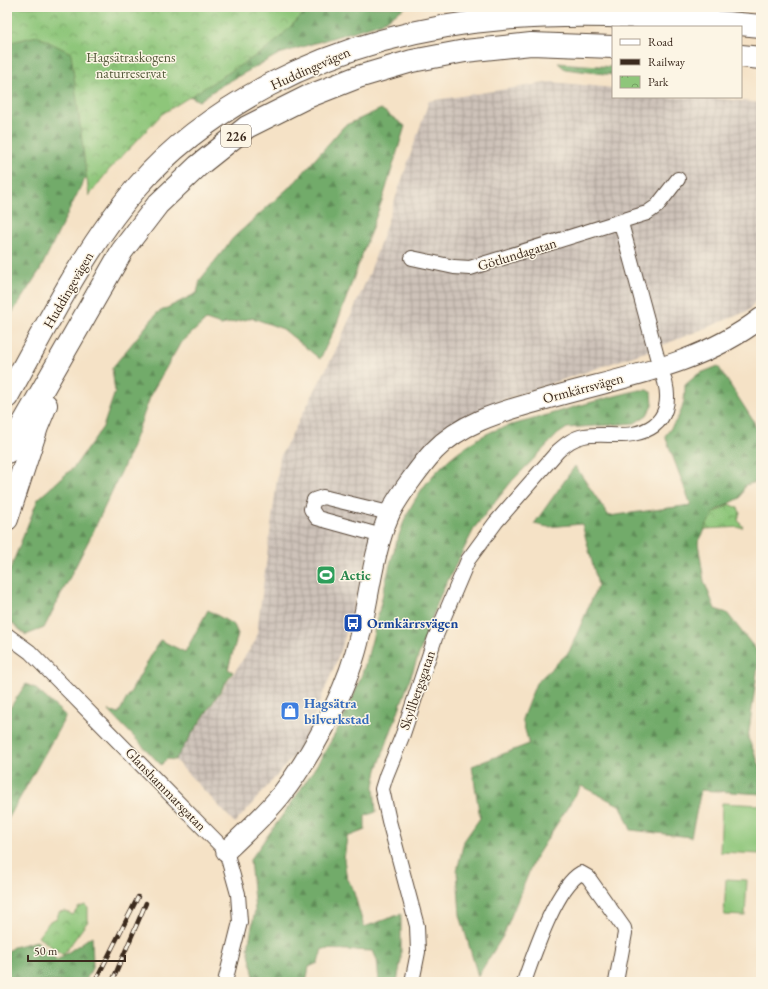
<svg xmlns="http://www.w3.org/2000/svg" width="768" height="989" font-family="'EB Garamond',serif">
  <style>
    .industrial { fill: url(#industrial-grid) }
    .grass { fill: #8ec67a; stroke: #64784c }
    .forest { fill: url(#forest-firs); stroke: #566a44 }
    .park { fill: url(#park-crowns); stroke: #64784c }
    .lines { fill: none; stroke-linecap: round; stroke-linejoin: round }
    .street-casing { stroke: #574637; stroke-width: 16 }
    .secondary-casing { stroke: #574637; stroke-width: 22 }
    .primary-casing { stroke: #574637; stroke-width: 24 }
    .street { stroke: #fff; stroke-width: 14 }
    .secondary { stroke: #fff; stroke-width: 20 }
    .primary { stroke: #fff; stroke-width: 22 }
    .rail-casing { stroke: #3b2a1e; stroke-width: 4.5 }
    .rail { stroke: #fcf5e5; stroke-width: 3; stroke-dasharray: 9; stroke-linecap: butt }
    .labels { text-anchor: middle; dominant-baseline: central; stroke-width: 3; stroke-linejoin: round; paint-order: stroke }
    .shield { fill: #fcf5e5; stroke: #75675a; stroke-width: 1 }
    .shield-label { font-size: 13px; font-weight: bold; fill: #3b2a1e }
    .park-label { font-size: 14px; fill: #54593a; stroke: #fcf5e5 }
    .street-label { font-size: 14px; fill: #3b2a1e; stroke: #fcf5e5 }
    .leisure-label { font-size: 14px; font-weight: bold; fill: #27864d; stroke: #fcf5e5; text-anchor: start }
    .transit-label { font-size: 14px; font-weight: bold; fill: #164399; stroke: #fcf5e5; text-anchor: start }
    .shop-label { font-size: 14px; font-weight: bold; fill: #366cbe; stroke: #fcf5e5; text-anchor: start }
  </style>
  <defs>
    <pattern id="industrial-grid" width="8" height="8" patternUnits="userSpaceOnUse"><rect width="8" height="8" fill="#cec2b9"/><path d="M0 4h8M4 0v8" fill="none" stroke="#a89e96"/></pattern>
    <pattern id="forest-firs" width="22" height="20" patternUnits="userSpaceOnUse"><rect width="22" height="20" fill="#72ab6a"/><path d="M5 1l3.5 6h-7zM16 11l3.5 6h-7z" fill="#5f8b57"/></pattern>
    <pattern id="park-crowns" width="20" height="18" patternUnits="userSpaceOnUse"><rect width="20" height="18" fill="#8ec67a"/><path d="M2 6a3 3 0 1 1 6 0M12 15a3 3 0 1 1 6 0" fill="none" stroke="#75a163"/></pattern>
  </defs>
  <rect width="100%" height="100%" fill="#fcf5e5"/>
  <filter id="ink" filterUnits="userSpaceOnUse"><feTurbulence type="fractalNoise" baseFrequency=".025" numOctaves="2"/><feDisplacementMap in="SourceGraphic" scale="8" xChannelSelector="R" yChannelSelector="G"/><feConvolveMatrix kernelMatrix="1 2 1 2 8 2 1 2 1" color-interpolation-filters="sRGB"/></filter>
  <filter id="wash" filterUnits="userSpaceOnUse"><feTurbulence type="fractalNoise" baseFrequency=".012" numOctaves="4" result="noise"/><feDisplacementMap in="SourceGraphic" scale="16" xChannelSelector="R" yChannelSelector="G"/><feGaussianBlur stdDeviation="0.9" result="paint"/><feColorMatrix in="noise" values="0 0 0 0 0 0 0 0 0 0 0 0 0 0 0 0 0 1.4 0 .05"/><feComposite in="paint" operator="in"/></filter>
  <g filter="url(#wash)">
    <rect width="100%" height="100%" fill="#f5e2c6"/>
    <path class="industrial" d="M552,82L613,88V97H705L761,103V294L748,311L648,351L505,399L445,426L387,503L372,539L341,650L301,748L235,823L175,760L256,640L280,457L335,352L370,272L429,101Z"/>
    <path class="grass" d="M722,803L761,805V854L720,852Z
      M726,879L747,880L745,916L724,915Z"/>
    <path class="forest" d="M7,7H406L381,23L279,54L219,87L199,101L165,83L83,182L40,270L7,321Z
      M558,63L613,67V75L565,69Z
      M381,109L405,126L384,195L336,326L320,359L283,329L253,318L221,325L206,320L180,344L152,392L129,455L92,534L44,628L26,635L7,619V577L38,499L74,467L103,427L115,392L112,368L157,313L197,293L200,280L233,238L296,181L344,126Z
      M718,366L754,422L761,444V481L745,485L740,498L715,511L698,543L704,581L715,609L727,613L757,651L759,658L748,738L761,768V794L701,790L691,837L631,830L621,806L581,786L534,860L503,936L478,976L460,915L457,871L464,841L480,818L472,766L529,744L522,719L536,683L569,652L598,585L582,524L548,527L534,524L575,466L609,516L691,505L665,436C679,417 685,410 685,385L698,374Z
      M639,390H647L652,393L653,404L647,415L635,423L567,428L558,434L512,481L475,527L440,596L377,770L374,786L376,812L365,816V830L347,837L344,859L347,880L352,886L364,927L401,914V960L397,982H379L377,960L373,951L322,949L318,963L309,967L306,982H255L248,948L255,910L250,860C292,802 338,743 362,674C379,625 384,572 403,524C419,483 453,449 493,431C508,425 525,422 540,417C573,407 606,398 639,390Z
      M208,610L234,625L238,634L228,669L233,672L175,760L167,759L161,765L108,710L118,714L160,640L185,652Z
      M26,684L35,688L66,716L7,821V712Z
      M92,936L93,966L85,982H7V952L13,947L37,941L57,960Z"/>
    <path class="park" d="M7,7H310L270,47L162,114L108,171L89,196L71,53L37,36L7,43Z
      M730,504L738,508L740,512L738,520L743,527L704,529L714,513Z
      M85,905L88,908V921L63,955L38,937L50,921L57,918L59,912L65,911L73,915L78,908Z"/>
  </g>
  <g filter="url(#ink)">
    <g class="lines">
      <defs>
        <path id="street" d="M412,258L454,267L470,268L647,213L657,206L678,179
          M382,536L317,518L311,509L314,500L323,497L389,513
          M7,635L30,652L226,851L238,894L240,922L225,982
          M412,982L418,952L417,926L389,821L382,789L386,776L403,734L435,638L468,560L496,522L558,451C566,444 573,438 584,436C600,433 617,437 633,434C670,427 673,397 660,368L621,223
          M524,982C534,954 556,887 581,873L588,877L624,928L625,933L616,982"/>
        <path id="secondary" d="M226,851C245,833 265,815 281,795C310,758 342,699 355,654C368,611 371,556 389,515C396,499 422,464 434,451C460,424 497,413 532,403C609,379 696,369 761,318"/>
        <path id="primary" d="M741,56L761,58
          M7,397C46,327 85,247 138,186C174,144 221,111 269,85C428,2 588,10 761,26
          M7,452L122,251L158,204L198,166L247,127L307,97L358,77L412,61L465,51L531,44L613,47
          M7,519L37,427L46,405"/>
      </defs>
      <use href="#street" class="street-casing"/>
      <use href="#secondary" class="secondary-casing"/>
      <use href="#primary" class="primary-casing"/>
      <use href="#street" class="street"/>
      <use href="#secondary" class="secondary"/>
      <use href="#primary" class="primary"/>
      <defs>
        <path id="rail" d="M95,982L138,897
          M112,982L146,903"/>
      </defs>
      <use href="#rail" class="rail-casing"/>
      <use href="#rail" class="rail"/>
    </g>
  </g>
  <defs>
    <symbol id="stadium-square" viewBox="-11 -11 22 22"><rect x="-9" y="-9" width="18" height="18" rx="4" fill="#2e9e5b" stroke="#fcf5e5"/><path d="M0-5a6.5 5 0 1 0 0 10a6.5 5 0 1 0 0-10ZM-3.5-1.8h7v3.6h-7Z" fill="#fff"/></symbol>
    <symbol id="bus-square" viewBox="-11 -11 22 22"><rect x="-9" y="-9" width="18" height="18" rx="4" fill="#1a4fb4" stroke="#fcf5e5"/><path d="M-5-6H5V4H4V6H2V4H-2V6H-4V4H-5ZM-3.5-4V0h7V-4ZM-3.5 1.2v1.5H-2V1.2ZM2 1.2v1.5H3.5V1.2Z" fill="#fff"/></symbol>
    <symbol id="shop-square" viewBox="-11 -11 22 22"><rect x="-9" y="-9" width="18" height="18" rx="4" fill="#3f7fe0" stroke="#fcf5e5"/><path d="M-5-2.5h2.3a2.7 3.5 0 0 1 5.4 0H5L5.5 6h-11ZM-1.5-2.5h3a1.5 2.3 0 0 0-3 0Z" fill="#fff"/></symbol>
  </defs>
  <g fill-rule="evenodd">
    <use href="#stadium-square" x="315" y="564" width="22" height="22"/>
    <use href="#bus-square" x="342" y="612" width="22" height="22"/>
    <use href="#shop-square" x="279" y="700" width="22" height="22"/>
  </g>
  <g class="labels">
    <rect class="shield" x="221" y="125" width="30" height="22" rx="3"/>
    <g class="shield-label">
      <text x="236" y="136">226</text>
    </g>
    <g class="park-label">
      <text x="131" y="57">Hagsätraskogens<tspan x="131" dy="16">naturreservat</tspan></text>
    </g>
    <g class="street-label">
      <text transform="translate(310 68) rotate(-24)">Huddingevägen</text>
      <text transform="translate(517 254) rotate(-17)">Götlundagatan</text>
      <text transform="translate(68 290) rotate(-60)">Huddingevägen</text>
      <text transform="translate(583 388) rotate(-15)">Ormkärrsvägen</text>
      <text transform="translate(417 690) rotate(-71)">Skyllbergsgatan</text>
      <text transform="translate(166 789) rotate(46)">Glanshammarsgatan</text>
    </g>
    <g class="leisure-label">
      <text x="340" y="575">Actic</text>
    </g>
    <g class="transit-label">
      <text x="367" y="623">Ormkärrsvägen</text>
    </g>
    <g class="shop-label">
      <text x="304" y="703">Hagsätra<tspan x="304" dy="16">bilverkstad</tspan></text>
    </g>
  </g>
  <rect width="768" height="989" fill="none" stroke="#fcf5e5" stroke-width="24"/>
  <rect x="612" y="26" width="130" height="72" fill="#fcf5e5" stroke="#afa495"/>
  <rect x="620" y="39" width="20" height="6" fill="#ffffff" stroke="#afa495"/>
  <text x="648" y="46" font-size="12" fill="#3b2a1e">Road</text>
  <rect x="620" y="59" width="20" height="6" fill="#3b2a1e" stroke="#afa495"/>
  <text x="648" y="66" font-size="12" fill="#3b2a1e">Railway</text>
  <rect x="620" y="76" width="20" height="12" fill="url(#park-crowns)" stroke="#afa495"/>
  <text x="648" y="86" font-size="12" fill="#3b2a1e">Park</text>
  <path d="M28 955v6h97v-6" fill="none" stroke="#3b2a1e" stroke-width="2"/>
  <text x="34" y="955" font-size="12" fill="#3b2a1e" stroke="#fcf5e5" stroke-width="3" paint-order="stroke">50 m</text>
</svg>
